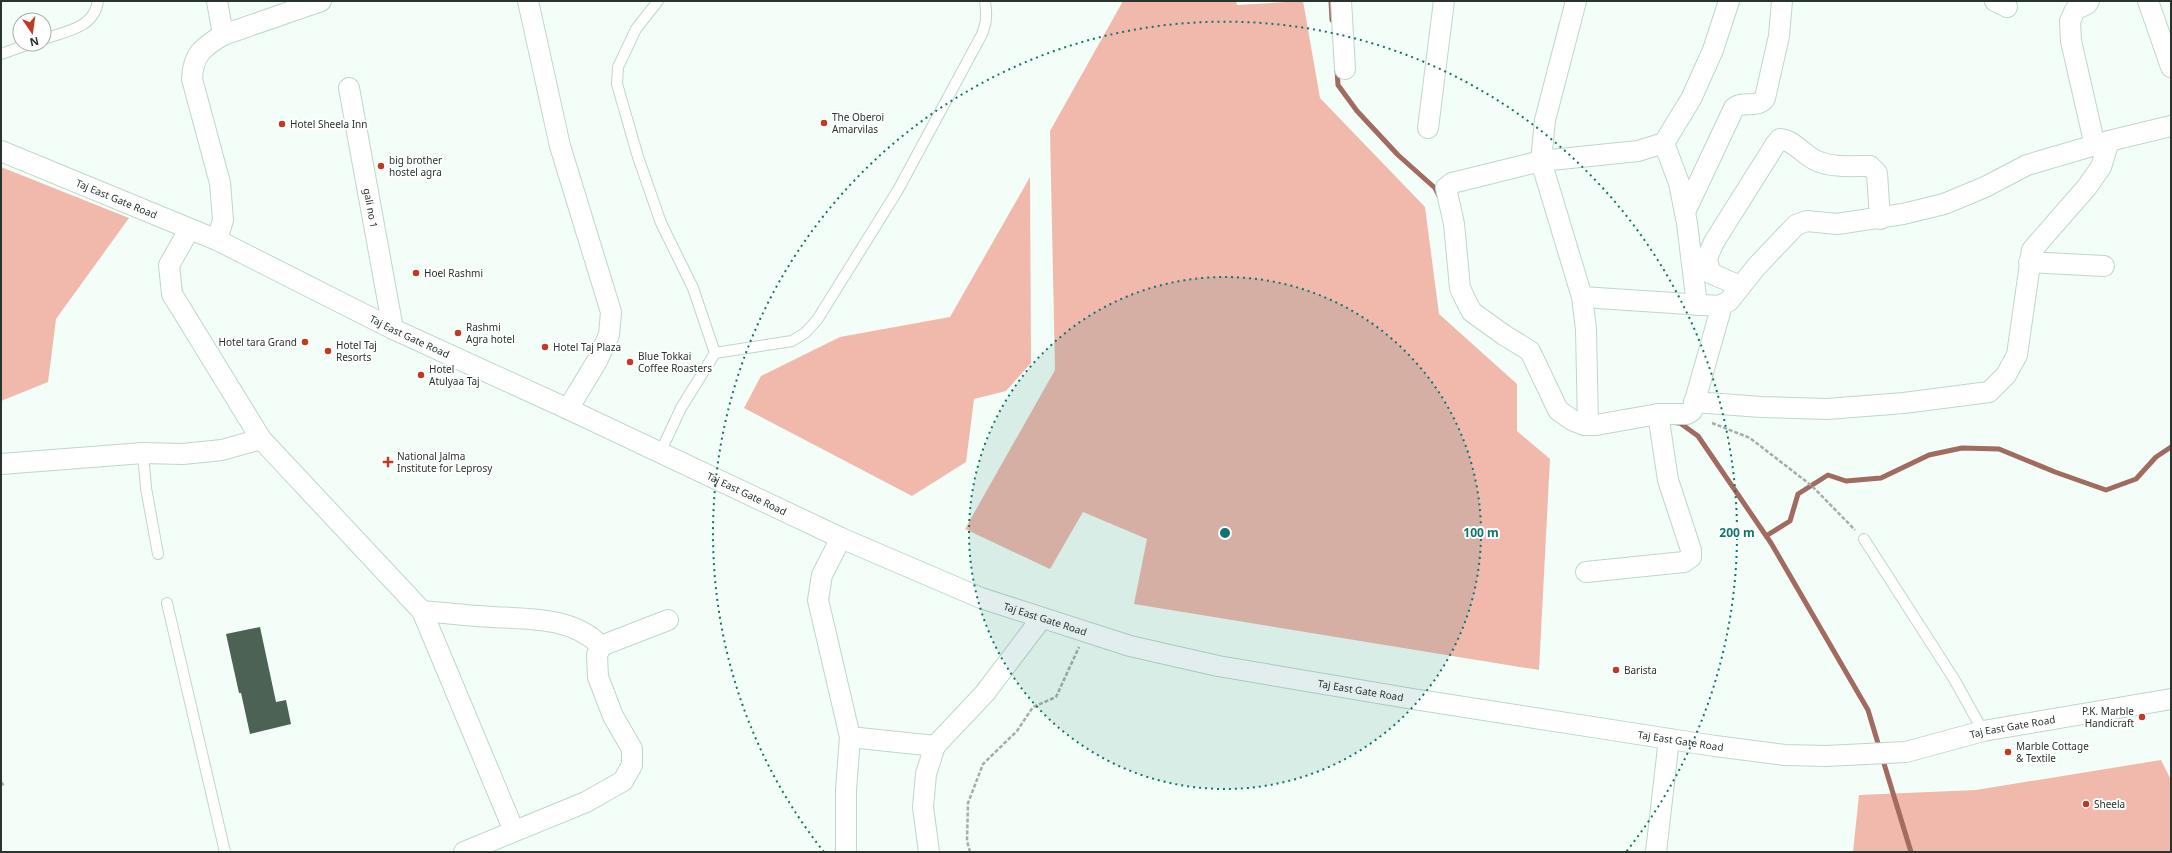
<svg xmlns="http://www.w3.org/2000/svg" width="2172" height="853" font-family="'Noto Sans',sans-serif">
  <style>
    .green { fill: #f1b8ac }
    .lines { fill: none; stroke-linecap: round; stroke-linejoin: round }
    .stream { stroke: #a16c5f; stroke-width: 5 }
    .building { fill: #4b6255 }
    .lane-casing { stroke: #bdd8c8; stroke-width: 12 }
    .street-casing { stroke: #bdd8c8; stroke-width: 22 }
    .path { stroke: #a4afa9; stroke-width: 2.5; stroke-dasharray: 4 2; stroke-linecap: butt }
    .lane { stroke: #fff; stroke-width: 10 }
    .street { stroke: #fff; stroke-width: 20 }
    .ring { fill: none; stroke: #0f766e; stroke-width: 2; stroke-dasharray: 2 4 }
    .poi-dot { fill: #c33820; stroke: #fff; stroke-width: 1.5 }
    .labels { text-anchor: middle; dominant-baseline: central; stroke-width: 4; stroke-linejoin: round; paint-order: stroke }
    .poi-label { font-size: 10px; fill: #29342e; stroke: #fff; text-anchor: start }
    .street-label { font-size: 10px; fill: #29342e; stroke: #fff }
    .centre { fill: #0f766e; stroke: #fff; stroke-width: 2 }
    .ring-label { font-size: 12px; text-anchor: middle; font-weight: bold; fill: #0f766e; stroke: #fff; stroke-width: 4; stroke-linejoin: round; paint-order: stroke }
  </style>
  <rect width="100%" height="100%" fill="#f3fef8"/>
  <path class="green" d="M1123,1H1236L1237,5L1303,1L1320,98L1425,207L1439,314L1517,384V431L1550,459L1539,670L1134,604L1147,539L1083,512L1050,569L965,529L1055,370L1050,131Z
    M1,167L129,218L56,319L48,382L1,401Z
    M1030,177L1031,363L1006,391L974,399L966,462L912,496L744,408L761,376L840,337L950,317Z
    M2161,760L2171,780V852H1853L1859,795L1976,790Z"/>
  <g class="lines">
    <path class="stream" d="M1331,1L1332,20
      M1337,70L1338,85L1357,111L1398,155L1435,188L1439,196
      M1677,423H1680L1698,436L1771,543L1868,710L1880,750
      M1766,536L1790,521L1798,494L1828,475L1846,481L1881,478L1929,455L1962,448L1999,449L2055,472L2106,490L2136,479L2156,457L2171,447
      M1882,757L1911,852"/>
  </g>
  <path class="building" d="M260,627L276,702L286,700L291,724L250,734L241,693H239L226,634Z"/>
  <g class="lines">
    <defs>
      <path id="lane" d="M658,1L636,29L618,67L617,84L638,157L661,223L693,288L715,353
        M44,39C67,31 94,28 98,1
        M1,54L29,44
        M143,453L146,488L158,554
        M660,453L681,408L715,353L792,341L805,333L817,320L898,190L981,36C987,23 987,15 985,1
        M1864,539L1954,679L1983,731
        M167,603L225,852"/>
      <g id="street">
        <path d="M217,1L223,35"/>
        <path d="M528,1L560,146L611,312L609,335L597,361L568,409"/>
        <path d="M1341,1L1345,69"/>
        <path d="M1576,1L1545,120L1541,161L1582,297L1586,329L1588,425"/>
        <path d="M1995,1L2007,7"/>
        <path d="M2089,1L2087,4L2075,10L2070,21L2071,41L2095,146"/>
        <path d="M2148,1L2171,67"/>
        <path id="s1" d="M349,88L393,329"/>
        <path d="M1428,128L1444,1"/>
        <path d="M1664,143L1679,183L1687,223L1697,305"/>
        <path id="s2" d="M1,151L217,240L393,329L568,409L841,538L981,598L1130,646L1218,666L1413,699L1715,746L1785,755L1826,756L1906,752L1983,731L2171,699"/>
        <path d="M1685,212L1734,108C1742,100 1759,109 1765,98L1779,36L1782,1"/>
        <path d="M189,230L169,265L172,294L261,439L422,611L514,831"/>
        <path d="M217,240L223,220L220,183L192,79C193,54 203,47 223,35L321,1"/>
        <path d="M2029,262L2104,266"/>
        <path d="M1740,286L1710,273L1707,258L1714,242L1775,145L1780,139C1793,140 1803,154 1815,160C1831,168 1852,166 1870,166L1877,173L1880,219"/>
        <path d="M1582,297L1719,306L1729,301L1757,266L1796,225L1807,221L1837,224L1903,214L1944,204L1985,187L2027,165L2109,141L2171,126"/>
        <path d="M1694,402L1761,407L1827,409L1904,403L1989,392L2006,375L2017,355L2032,250L2087,187L2101,167L2109,141"/>
        <path d="M1658,414L1596,425H1584L1572,420L1558,410L1530,351L1504,335L1472,312L1466,301L1460,288L1454,224L1446,188L1452,183L1541,161L1638,151L1664,143L1691,99L1713,50L1729,1"/>
        <path d="M1,464L143,453L183,454L222,450L261,439"/>
        <path d="M841,538L822,575L818,600L850,737L846,790V852"/>
        <path d="M1586,572L1684,562L1691,557V550L1668,480L1658,414H1687L1692,411L1722,305"/>
        <path d="M422,611C446,613 470,616 493,617C530,619 573,617 601,646L668,620"/>
        <path d="M850,737L935,746"/>
        <path d="M464,852L586,802L623,781L632,765V749L613,716L598,677L597,655L601,646"/>
        <path d="M929,852L923,807L926,774L935,746L985,693L1041,619"/>
        <path d="M1656,852L1669,739"/>
      </g>
    </defs>
    <use href="#lane" class="lane-casing"/>
    <use href="#street" class="street-casing"/>
    <path class="path" d="M1712,423L1750,438L1812,486L1855,530
      M1,782L4,786
      M970,852L967,841L968,803L983,764L1017,731L1033,707L1056,697L1079,647"/>
    <use href="#lane" class="lane"/>
    <use href="#street" class="street"/>
  </g>
  <circle cx="1225" cy="533" r="256" fill="#0f766e" fill-opacity=".12"/>
  <g class="ring">
    <circle cx="1225" cy="533" r="256"/>
    <path d="M824 852A512 512 0 1 1 1626 852"/>
  </g>
  <g class="poi-dot">
    <circle cx="824" cy="123" r="4"/>
    <circle cx="282" cy="124" r="4"/>
    <circle cx="381" cy="166" r="4"/>
    <circle cx="416" cy="273" r="4"/>
    <circle cx="458" cy="333" r="4"/>
    <circle cx="305" cy="342" r="4"/>
    <circle cx="545" cy="347" r="4"/>
    <circle cx="328" cy="351" r="4"/>
    <circle cx="630" cy="362" r="4"/>
    <circle cx="421" cy="375" r="4"/>
    <path d="M386 456h4v4h4v4h-4v4h-4v-4h-4v-4h4z"/>
    <circle cx="1616" cy="670" r="4"/>
    <circle cx="2142" cy="717" r="4"/>
    <circle cx="2008" cy="752" r="4"/>
    <circle cx="2086" cy="804" r="4"/>
  </g>
  <g class="labels">
    <g class="poi-label">
      <text x="832" y="117">The Oberoi<tspan x="832" dy="12">Amarvilas</tspan></text>
      <text x="290" y="124">Hotel Sheela Inn</text>
      <text x="389" y="160">big brother<tspan x="389" dy="12">hostel agra</tspan></text>
      <text x="424" y="273">Hoel Rashmi</text>
      <text x="466" y="327">Rashmi<tspan x="466" dy="12">Agra hotel</tspan></text>
      <text x="297" y="342" text-anchor="end">Hotel tara Grand</text>
      <text x="336" y="345">Hotel Taj<tspan x="336" dy="12">Resorts</tspan></text>
      <text x="553" y="347">Hotel Taj Plaza</text>
      <text x="638" y="356">Blue Tokkai<tspan x="638" dy="12">Coffee Roasters</tspan></text>
      <text x="429" y="369">Hotel<tspan x="429" dy="12">Atulyaa Taj</tspan></text>
      <text x="397" y="456">National Jalma<tspan x="397" dy="12">Institute for Leprosy</tspan></text>
      <text x="1624" y="670">Barista</text>
      <text x="2134" y="711" text-anchor="end">P.K. Marble<tspan x="2134" dy="12">Handicraft</tspan></text>
      <text x="2016" y="746">Marble Cottage<tspan x="2016" dy="12">&amp; Textile</tspan></text>
      <text x="2094" y="804">Sheela</text>
    </g>
    <g class="street-label">
      <text stroke="none"><textPath href="#s2" startOffset="125">Taj East Gate Road</textPath></text>
      <text stroke="none"><textPath href="#s1" startOffset="122">gali no 1</textPath></text>
      <text stroke="none"><textPath href="#s2" startOffset="449">Taj East Gate Road</textPath></text>
      <text stroke="none"><textPath href="#s2" startOffset="821">Taj East Gate Road</textPath></text>
      <text stroke="none"><textPath href="#s2" startOffset="1145">Taj East Gate Road</textPath></text>
      <text stroke="none"><textPath href="#s2" startOffset="1469">Taj East Gate Road</textPath></text>
      <text stroke="none"><textPath href="#s2" startOffset="2129">Taj East Gate Road</textPath></text>
      <text stroke="none"><textPath href="#s2" startOffset="1793">Taj East Gate Road</textPath></text>
    </g>
  </g>
  <circle cx="1225" cy="533" r="6" class="centre"/>
  <g class="ring-label">
    <text x="1481" y="537">100 m</text>
    <text x="1737" y="537">200 m</text>
  </g>
  <rect width="2172" height="853" fill="none" stroke="#29342e" stroke-width="4"/>
  <g transform="translate(32 32) rotate(167)"><circle r="19" fill="#ffffff" stroke="#a9aeab"/>
  <path d="M0-3L7 15L0 10L-7 15Z" fill="#c33820"/>
  <text y="-6" font-size="11" font-weight="bold" text-anchor="middle" fill="#29342e">N</text>
  </g>
</svg>
